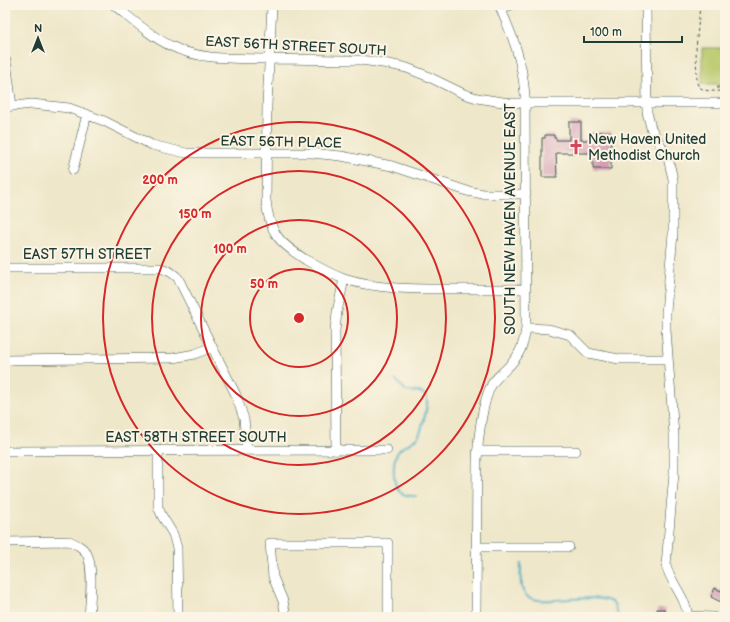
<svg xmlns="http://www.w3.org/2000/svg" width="730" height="622" font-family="'Balsamiq Sans',sans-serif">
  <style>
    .green { fill: #bac96c; stroke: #6c8350 }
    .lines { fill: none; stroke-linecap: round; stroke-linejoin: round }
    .stream { stroke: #43a9c3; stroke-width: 2 }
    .building { fill: #d49eb5 }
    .minor-casing { stroke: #3e564a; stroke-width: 10 }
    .path { stroke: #3e564a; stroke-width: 1; stroke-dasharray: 3 3; stroke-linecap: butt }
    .minor { stroke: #fff; stroke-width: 9 }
    .ring { fill: none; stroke: #d62828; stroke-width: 2 }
    .labels { text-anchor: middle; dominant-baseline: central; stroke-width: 4; stroke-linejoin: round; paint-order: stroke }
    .street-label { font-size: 14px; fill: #1f3d34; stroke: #fcf5e5 }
    .poi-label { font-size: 14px; fill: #1f3d34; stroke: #fcf5e5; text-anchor: start }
    .centre { fill: #d62828; stroke: #fcf5e5; stroke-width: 2 }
    .ring-label { font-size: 12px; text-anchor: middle; font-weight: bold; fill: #d62828; stroke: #fcf5e5; stroke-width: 4; stroke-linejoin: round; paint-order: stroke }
  </style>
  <rect width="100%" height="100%" fill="#fcf5e5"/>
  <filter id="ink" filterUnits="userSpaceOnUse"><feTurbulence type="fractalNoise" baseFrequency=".025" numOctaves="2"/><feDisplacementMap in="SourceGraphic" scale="8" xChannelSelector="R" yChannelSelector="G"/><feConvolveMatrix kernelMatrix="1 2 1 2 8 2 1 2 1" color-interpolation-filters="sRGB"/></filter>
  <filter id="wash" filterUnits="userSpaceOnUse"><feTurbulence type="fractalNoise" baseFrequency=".012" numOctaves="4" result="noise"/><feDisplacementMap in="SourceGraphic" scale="16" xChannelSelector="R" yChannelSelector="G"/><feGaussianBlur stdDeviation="0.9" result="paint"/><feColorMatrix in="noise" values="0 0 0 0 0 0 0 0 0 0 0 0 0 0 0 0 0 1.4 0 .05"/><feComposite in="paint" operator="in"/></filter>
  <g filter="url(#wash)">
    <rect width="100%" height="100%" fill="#eee7c9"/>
    <path class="green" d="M702,48H725V84H702Z"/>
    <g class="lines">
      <path class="stream" d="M396,380L406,391C414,392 424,390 427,399C428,404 422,430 419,435C415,443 403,444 398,452C392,460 392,487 401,493C405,496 411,496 416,496
        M521,564C521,572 519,586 525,594C535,610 596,589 614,604L618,617"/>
    </g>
    <g id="blocks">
      <path class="building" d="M569,122H581V140H593V132H611V169H593V153H556L557,177H542V138H545V135H554V138H556V140H569Z
        M725,584V604L711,597L715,588L721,591Z
        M657,609H665L666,617H658Z"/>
    </g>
  </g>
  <g filter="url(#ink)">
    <use href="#blocks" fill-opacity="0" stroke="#3e564a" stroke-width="1"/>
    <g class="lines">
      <defs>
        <path id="minor" d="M114,5C132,19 150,36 171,46C201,61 237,58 270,59C300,59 331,60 361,60L389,64L407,68L427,76L464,94L477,98L509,103H725
          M272,5L267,105L266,200C269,233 279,243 306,260C318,267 331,274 344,279C376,289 410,289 443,289C471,289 498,289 525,289
          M646,5L647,112L651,128L668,158L673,179V234L666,312V330L674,435V473L666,565C671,584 686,597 688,617
          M501,9L511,5
          M6,61L12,106
          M5,107L32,104L69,108L104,121L152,145L186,153H311L341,156L392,166L467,191L483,194H526
          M73,170L87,114
          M5,268H159C167,269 172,272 178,278L236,395L244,419L247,450
          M526,328L549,329L570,335L588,353L619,359H668
          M5,360L173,358L195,354L212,347
          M158,450V507L162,516L173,534L177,548L178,617
          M5,451L387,450
          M336,451L335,331L337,312L344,279
          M477,451H576
          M5,542L69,541C76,544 83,547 87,554C94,568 90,601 89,617
          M476,547H569
          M688,616L713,617
          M286,617L283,601L273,577L270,543H388V617
          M476,617L477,460C478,440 482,401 492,384C496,378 501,374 506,369C519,357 524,345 526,328L525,95C522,59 513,37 499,5"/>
      </defs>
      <use href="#minor" class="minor-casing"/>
      <path class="path" d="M700,5L696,49L697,83C700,93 716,91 725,91
        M718,89V84"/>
      <use href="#minor" class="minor"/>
    </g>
  </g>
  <g class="ring">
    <circle cx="299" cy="318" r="49"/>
    <circle cx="299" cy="318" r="98"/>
    <circle cx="299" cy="318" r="147"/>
    <circle cx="299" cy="318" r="196"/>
  </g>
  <defs>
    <symbol id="church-bare" viewBox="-9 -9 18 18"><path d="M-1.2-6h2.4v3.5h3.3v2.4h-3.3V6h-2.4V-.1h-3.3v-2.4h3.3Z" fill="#d1495b" stroke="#fcf5e5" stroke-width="2.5" paint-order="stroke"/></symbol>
  </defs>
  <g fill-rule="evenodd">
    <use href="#church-bare" x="565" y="136" width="22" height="22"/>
  </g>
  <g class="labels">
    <g class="street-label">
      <text transform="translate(296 46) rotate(3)">EAST 56TH STREET SOUTH</text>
      <text transform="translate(281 142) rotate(1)">EAST 56TH PLACE</text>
      <text transform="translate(510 219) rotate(-90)">SOUTH NEW HAVEN AVENUE EAST</text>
      <text x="87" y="254">EAST 57TH STREET</text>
      <text x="196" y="437">EAST 58TH STREET SOUTH</text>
    </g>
    <g class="poi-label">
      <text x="588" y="139">New Haven United<tspan x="588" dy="16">Methodist Church</tspan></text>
    </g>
  </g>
  <circle cx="299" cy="318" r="6" class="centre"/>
  <g class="ring-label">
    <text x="160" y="184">200 m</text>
    <text x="195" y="218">150 m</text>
    <text x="230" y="253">100 m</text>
    <text x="264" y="288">50 m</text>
  </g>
  <rect width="730" height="622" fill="none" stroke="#fcf5e5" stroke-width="20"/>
  <g transform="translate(38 38)" stroke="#fcf5e5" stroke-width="3" paint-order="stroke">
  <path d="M0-3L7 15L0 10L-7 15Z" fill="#1f3d34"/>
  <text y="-6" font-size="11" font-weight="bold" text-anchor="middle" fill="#1f3d34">N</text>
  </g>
  <path d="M584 36v6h98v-6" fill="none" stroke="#1f3d34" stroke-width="2"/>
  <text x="590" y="36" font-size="12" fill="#1f3d34" stroke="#fcf5e5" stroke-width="3" paint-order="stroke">100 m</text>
</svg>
